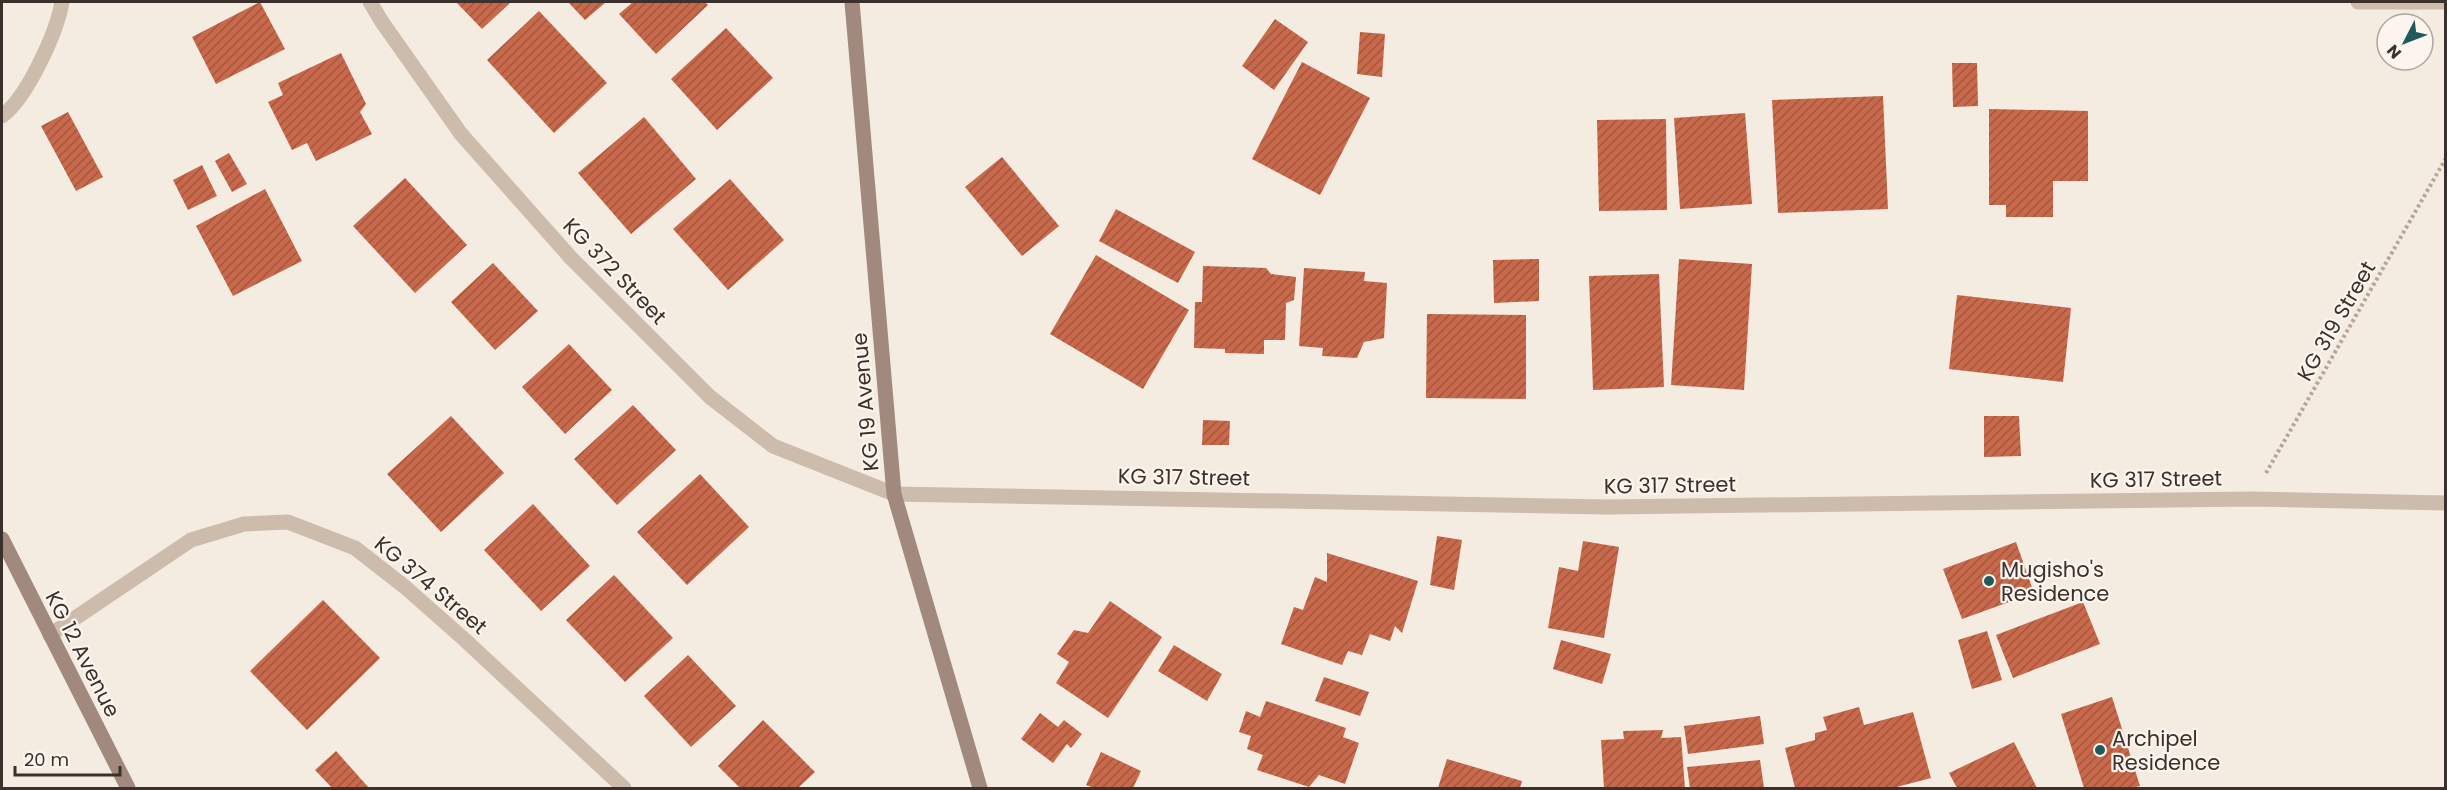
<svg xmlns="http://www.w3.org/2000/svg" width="2447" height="790" font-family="Poppins,sans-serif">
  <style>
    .building { fill: url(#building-hatch) }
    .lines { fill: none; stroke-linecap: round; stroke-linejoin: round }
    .path { stroke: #b9a596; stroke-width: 4; stroke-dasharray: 3 3; stroke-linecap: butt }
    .street { stroke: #cdbbac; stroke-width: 15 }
    .secondary { stroke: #a18a7d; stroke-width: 15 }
    .poi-dot { fill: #1f5a5e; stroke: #fbf5ee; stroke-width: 2 }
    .labels { text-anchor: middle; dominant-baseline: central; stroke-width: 4.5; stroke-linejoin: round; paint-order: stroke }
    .street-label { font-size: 21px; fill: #3b302b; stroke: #fbf5ee }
    .poi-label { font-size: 21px; fill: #3b302b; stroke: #fbf5ee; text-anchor: start }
  </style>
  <defs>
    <pattern id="building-hatch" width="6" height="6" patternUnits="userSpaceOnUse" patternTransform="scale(1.5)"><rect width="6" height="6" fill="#c8694b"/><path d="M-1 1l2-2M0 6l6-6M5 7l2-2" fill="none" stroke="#a4573f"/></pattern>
  </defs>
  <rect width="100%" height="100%" fill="#f4ebe1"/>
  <path class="building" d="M260,2L285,49L216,84L192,37Z
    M456,2H511L482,29Z
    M568,2H606L585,20Z
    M633,2H705L708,5L656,54L619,14Z
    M539,11L607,83L554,133L487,60Z
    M1275,19L1308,42L1274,90L1242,66Z
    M726,28L773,78L717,130L671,79Z
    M1360,32L1385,34L1382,77L1357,74Z
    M341,53L366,104L360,112L372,134L316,161L307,143L292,150L268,102L283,95L278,83Z
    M1302,62L1370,98L1320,195L1252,159Z
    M1952,63H1977L1978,106L1953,107Z
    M1883,96L1888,209L1778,213L1772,100Z
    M1989,109L2088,111V181H2053V217H2006V205H1989Z
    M68,112L103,177L76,191L41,126Z
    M1745,113L1752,204L1680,209L1674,118Z
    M644,117L696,179L631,234L578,173Z
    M1666,119L1667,210L1599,211L1597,120Z
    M229,153L247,184L232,192L215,161Z
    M1002,157L1059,226L1022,256L965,187Z
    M202,165L217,196L188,210L173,180Z
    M405,178L467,245L415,293L353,226Z
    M730,179L784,240L728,290L673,229Z
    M265,189L302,261L233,296L196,226Z
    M1116,209L1195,252L1178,283L1099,241Z
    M1096,255L1189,310L1143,389L1050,334Z
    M1539,259V301L1494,303L1493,260Z
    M1679,259L1752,264L1744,390L1671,385Z
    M493,263L538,311L495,350L451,302Z
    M1203,266L1266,268L1271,274L1296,277L1294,300L1286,303L1285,340H1264V354L1225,353V349L1194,348L1195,302H1202Z
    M1304,268L1365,272L1364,281L1387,283L1384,338L1364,342L1357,358L1322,356L1323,348L1299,346Z
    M1659,274L1664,387L1593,390L1589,276Z
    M1957,295L2071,308L2063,382L1949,369Z
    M1427,314L1526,315V399L1426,398Z
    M569,344L612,390L565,434L522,387Z
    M633,405L676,450L617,505L574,459Z
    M451,416L504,473L441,532L387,474Z
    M1984,416H2019L2021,456L1984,457Z
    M1203,420L1230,421L1229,445H1202Z
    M700,474L749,527L687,585L637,532Z
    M533,504L590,566L541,611L484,550Z
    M1437,536L1462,540L1454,590L1430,585Z
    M1583,541L1619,547L1604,638L1548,628L1559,567L1578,571Z
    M2016,542L2034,593L1962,619L1943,569Z
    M1327,553L1418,581L1402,633L1395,626L1390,641L1370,634L1362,655L1348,651L1342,665L1281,644L1294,607L1303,610L1315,577L1327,582Z
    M614,575L673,638L625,682L566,620Z
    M323,600L380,658L307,730L250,671Z
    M1110,601L1162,637L1108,718L1056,683L1069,662L1057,654L1074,630L1088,633Z
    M2083,602L2100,644L2013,678L1996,635Z
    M1987,631L2002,680L1972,689L1958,640Z
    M1561,640L1611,654L1602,684L1553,669Z
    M1174,645L1222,674L1207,701L1158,671Z
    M688,655L736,706L691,747L644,696Z
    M1324,677L1369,692L1360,716L1315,701Z
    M2112,697L2140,786L2130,788H2084L2061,714Z
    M1266,701L1346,728L1343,737L1359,743L1345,784L1319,775L1309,787L1257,770L1263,755L1247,749L1251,736L1239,732L1246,711L1260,717Z
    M1859,707L1864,725L1913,712L1931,778L1893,788H1795L1785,748L1815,740V733L1827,730L1823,717Z
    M1040,713L1058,727L1064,720L1082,734L1071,748L1067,744L1053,763L1021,739Z
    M1760,716L1764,744L1688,754L1684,726Z
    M763,720L815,772L798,788H740L718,766Z
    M1663,730L1661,738L1681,737L1685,788H1604L1601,740L1624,739L1623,731Z
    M2014,742L2037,788H1957L1949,773Z
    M336,751L369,788H332L315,770Z
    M1101,752L1141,771L1133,788H1094L1086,785Z
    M1447,759L1522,781L1520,788H1438Z
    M1760,760L1764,788H1690L1687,767Z"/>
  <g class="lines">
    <path class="path" d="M2266,473L2446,158"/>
    <path class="street" d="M370,2L382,22L461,134L571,258L710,397L773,446L894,494L1607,507L2252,499L2446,503
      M2358,2H2446
      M2,116C27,98 57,32 62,2
      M50,635L191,540L244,524L288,522L355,548L405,587L465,640L624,788"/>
    <path class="secondary" d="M852,2L894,494L980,788
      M2,539L128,788"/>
  </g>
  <g class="poi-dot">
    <circle cx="1989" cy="581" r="6"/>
    <circle cx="2100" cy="750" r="6"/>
  </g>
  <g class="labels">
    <g class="street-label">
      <text transform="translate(615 271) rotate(46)">KG 372 Street</text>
      <text transform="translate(2336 321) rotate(-60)">KG 319 Street</text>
      <text transform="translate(865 402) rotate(-95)">KG 19 Avenue</text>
      <text transform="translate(1184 477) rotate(1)">KG 317 Street</text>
      <text transform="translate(2156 479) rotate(-1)">KG 317 Street</text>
      <text transform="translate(1670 485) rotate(-1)">KG 317 Street</text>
      <text transform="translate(431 585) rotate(40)">KG 374 Street</text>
      <text transform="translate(83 654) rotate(63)">KG 12 Avenue</text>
    </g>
    <g class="poi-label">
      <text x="2001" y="569">Mugisho's<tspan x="2001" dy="24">Residence</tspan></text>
      <text x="2112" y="738">Archipel<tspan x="2112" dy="24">Residence</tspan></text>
    </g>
  </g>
  <rect width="2447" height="790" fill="none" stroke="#3b302b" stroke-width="6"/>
  <g transform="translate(2405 42) rotate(228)"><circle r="28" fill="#fbf5ee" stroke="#aea6a0" stroke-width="1.5"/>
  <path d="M0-4.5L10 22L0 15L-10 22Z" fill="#1f5a5e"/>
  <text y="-9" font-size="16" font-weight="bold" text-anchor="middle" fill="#3b302b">N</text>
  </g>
  <path d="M15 766v9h105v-9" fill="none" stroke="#3b302b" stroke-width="3"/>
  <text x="24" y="766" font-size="18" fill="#3b302b" stroke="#fbf5ee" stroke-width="4.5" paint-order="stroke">20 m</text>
</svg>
